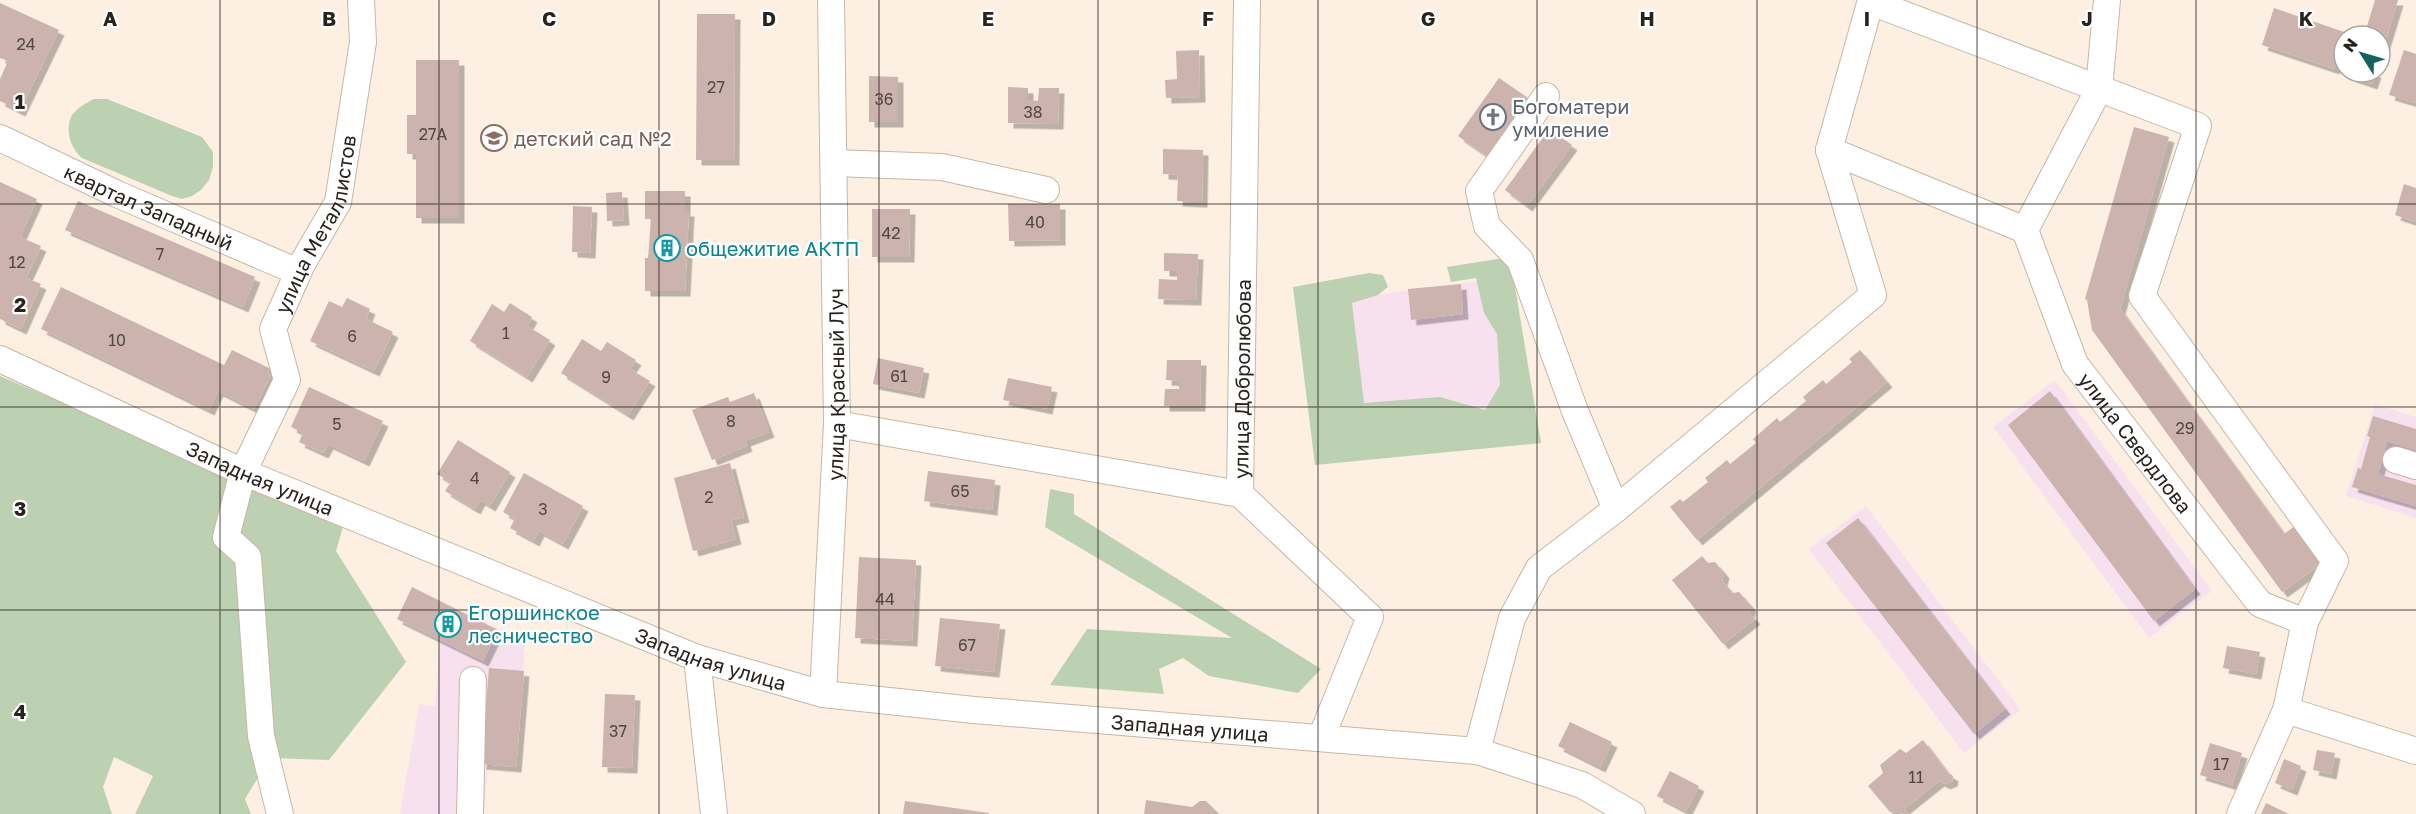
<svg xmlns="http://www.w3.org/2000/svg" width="2416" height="814" font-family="'Golos Text',sans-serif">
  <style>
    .industrial { fill: #f8e1ee }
    .green { fill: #bcd0b2 }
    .building { fill: #ccb3ae; filter: url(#shadow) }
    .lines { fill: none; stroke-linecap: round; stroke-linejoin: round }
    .minor-casing { stroke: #c7b7a6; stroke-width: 28 }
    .minor { stroke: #fff; stroke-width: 26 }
    .grid { fill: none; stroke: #29231d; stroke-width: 1.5; stroke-opacity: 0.55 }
    .labels { text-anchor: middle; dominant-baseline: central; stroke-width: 4.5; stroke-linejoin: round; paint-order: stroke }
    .number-label { font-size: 16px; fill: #524741 }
    .worship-label { font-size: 20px; fill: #5b616d; stroke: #fff; text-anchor: start }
    .education-label { font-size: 20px; fill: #785e54; stroke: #fff; text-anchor: start }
    .street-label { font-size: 20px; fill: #29231d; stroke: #fff }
    .culture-label { font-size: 20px; fill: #0d838f; stroke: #fff; text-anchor: start }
    .grid-label { font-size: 20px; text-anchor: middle; font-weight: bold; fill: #29231d; stroke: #fff; stroke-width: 4.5; stroke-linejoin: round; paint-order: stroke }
  </style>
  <defs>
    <filter id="shadow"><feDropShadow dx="5.5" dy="5.5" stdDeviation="0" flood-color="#0004"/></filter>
  </defs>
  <rect width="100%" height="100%" fill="#fdf0e2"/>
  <path class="industrial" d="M1494,279L1512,407L1344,431L1326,302Z
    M2055,380L2212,591L2149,638L1993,427Z
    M2375,404L2416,417V518L2346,496Z
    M1866,506L2021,710L1964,753L1809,549Z
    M412,587L525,642L516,767L488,765L484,814H400L419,704L435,706L440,641L397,619Z"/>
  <path class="green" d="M94,99H107L202,137L213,152V167L209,180L201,190L192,196L182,199L172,196L82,158C71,149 65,131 71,117C75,109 86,103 94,99Z
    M1510,257L1541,443L1315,465L1293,287L1369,273L1383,275L1388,287L1378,295L1352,303L1364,403L1440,397L1485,410L1500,385L1497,334L1484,313L1476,278L1451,282L1447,267Z
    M0,376L344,523L336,551L406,662L329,760L270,758L245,799L251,814H135L153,776L114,757L103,787L112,814H0Z
    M1050,489L1074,494V514L1321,669L1298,693L1209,676L1183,658L1159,669L1164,694L1050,685L1087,629L1232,638L1045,527Z"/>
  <path class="building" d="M2375,0H2398L2381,56L2380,36H2364Z
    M0,3L59,30L20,111L0,101V79L8,61L0,58Z
    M2274,8L2347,33L2334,69L2262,45Z
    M697,14H735L734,160H696Z
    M1199,50L1200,97L1166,98L1165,80L1177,79L1176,51Z
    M2404,50L2416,54V103L2389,95Z
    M416,60H459V218H416V154H407V115H416Z
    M2352,72H2376L2372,84L2351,77Z
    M869,76L898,77V122H869Z
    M1499,78L1528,98L1487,156L1458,136Z
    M1008,87L1028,88V100L1038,101L1039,88H1059L1058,124L1008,123Z
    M2134,127L2169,137L2120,309L2284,534L2295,526L2322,563L2282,592L2092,330L2087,300L2085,299Z
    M1549,129L1572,145L1527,206L1505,190Z
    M1163,149L1203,150L1202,202L1177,201L1178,175L1163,174Z
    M0,182L37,199L20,237L41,246L26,278L41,284L21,329L0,319Z
    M2404,184L2416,188V222L2395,215Z
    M645,191H685V211H689L685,291H645V258H648L651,219H645Z
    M622,192L624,220L607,221L606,193Z
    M78,201L255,277L243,307L65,230Z
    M1008,204H1060V240L1009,241Z
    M573,206L592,207L590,253L572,252Z
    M872,209H910L909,257H872Z
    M1164,253L1198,254L1196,300L1158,299L1159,279L1177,280V271H1164Z
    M1461,284L1463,314L1411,320L1408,289Z
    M61,287L224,365L232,350L273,370L254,409L218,391L209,410L41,329Z
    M347,298L370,309L366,319L393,332L374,371L310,341L329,301L342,307Z
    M510,303L532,317L527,326L550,340L527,377L470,341L492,304L504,312Z
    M582,339L601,351L607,342L636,360L630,369L650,381L628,415L561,373Z
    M1860,350L1887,382L1697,540L1670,507L1680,499L1683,502L1708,482L1705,478L1727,460L1730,464L1756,443L1753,439L1777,418L1780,422L1806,401L1803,397L1823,380L1826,384L1852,362L1849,359Z
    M878,358L924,368L919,393L873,384Z
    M1167,360H1201L1200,406H1164L1165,389H1179V381L1166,380Z
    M1008,378L1052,387L1047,409L1003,400Z
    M309,387L383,421L364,461L328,444L323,453L299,442L303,433L291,427Z
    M2050,391L2195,589L2154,621L2008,425Z
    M754,393L769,432L745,441L747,446L712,460L692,410L728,397L730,402Z
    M2373,416L2416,429V450L2387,441L2378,474L2416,485V506L2352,487L2358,468L2361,469L2370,437L2367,436Z
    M458,440L510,472L490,506L480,500L475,509L445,491L451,482L437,474Z
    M730,463L744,517L731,520L736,539L693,551L674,478Z
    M928,471L995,480L992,510L924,501Z
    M524,473L583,506L563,544L539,531L534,541L510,528L515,519L503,512Z
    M1858,518L2005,709L1974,734L1826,543Z
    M1702,556L1708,563L1715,562L1724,573L1722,581L1733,593L1739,592L1751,606L1749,613L1755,619L1723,644L1672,580Z
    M859,557L916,560L912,641L855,638Z
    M412,587L498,630L483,661L397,619Z
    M940,618L1000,624L994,672L935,666Z
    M2227,646L2260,652L2256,674L2223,668Z
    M489,668L524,671L516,767L481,764Z
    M605,694L635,695L632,768L602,767Z
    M1570,722L1612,742L1600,767L1558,746Z
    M1923,740L1947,772L1953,776L1952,781L1945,784L1939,781L1904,809L1908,814L1890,812L1868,786L1883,773L1880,765L1900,749L1906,753Z
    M2210,743L2242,753L2232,785L2200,775Z
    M2317,750L2335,753L2331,774L2313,770Z
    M2284,759L2301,766L2292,790L2275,783Z
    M1670,771L1699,786L1686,811L1657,796Z
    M1146,800L1192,807L1200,801H1206L1214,809V814H1144Z
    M905,801L989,813V814H903Z
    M2266,803L2289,814H2261Z"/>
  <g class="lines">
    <defs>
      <g id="minor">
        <path d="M1871,2L2198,126L2142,296L2335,561L2305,622"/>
        <path d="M1546,96L1479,191L1487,226L1520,260L1575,411L1616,509"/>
        <path id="s1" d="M0,138L117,194L298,272"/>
        <path id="s2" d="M1829,150L2025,230L2075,364L2260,604L2305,622L2286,710L2240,814"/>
        <path d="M1829,150L1871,0"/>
        <path d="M834,163L942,167L1046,190"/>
        <path d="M2025,230L2099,89L2107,0"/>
        <path id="s3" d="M0,359L243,472L697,658L823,694L974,710L1477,751L1582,785L1632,814"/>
        <path id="s4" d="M837,424L1240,494L1247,0"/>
        <path d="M2396,460L2416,466"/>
        <path d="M1240,494L1370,617L1321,738"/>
        <path d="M697,658L714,814"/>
        <path id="s5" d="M823,694L837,424L831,0"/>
        <path d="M2286,710L2416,751"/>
        <path d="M1477,751L1512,618L1539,568L1616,509L1873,295L1829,150"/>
        <path id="s6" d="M280,814L261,736L248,557L226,537L243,472L287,380L273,329L302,264L338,202L363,42L361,0"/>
        <path d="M470,814L473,680"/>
      </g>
    </defs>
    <use href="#minor" class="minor-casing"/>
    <use href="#minor" class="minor"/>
  </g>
  <path class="grid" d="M220,0V814M439,0V814M659,0V814M879,0V814M1098,0V814M1318,0V814M1537,0V814M1757,0V814M1977,0V814M2196,0V814M0,204H2416M0,407H2416M0,610H2416"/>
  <defs>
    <symbol id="church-ring" viewBox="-11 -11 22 22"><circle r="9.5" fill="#fff" stroke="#6b7280" stroke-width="1.5"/><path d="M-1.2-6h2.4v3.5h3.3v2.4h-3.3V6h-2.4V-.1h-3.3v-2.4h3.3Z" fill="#6b7280"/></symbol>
    <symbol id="school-ring" viewBox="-11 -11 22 22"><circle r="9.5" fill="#fff" stroke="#8d6e63" stroke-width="1.5"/><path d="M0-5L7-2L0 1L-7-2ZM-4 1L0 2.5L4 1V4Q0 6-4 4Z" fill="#8d6e63"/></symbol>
    <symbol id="building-ring" viewBox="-11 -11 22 22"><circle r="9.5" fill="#fff" stroke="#0f9aa8" stroke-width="1.5"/><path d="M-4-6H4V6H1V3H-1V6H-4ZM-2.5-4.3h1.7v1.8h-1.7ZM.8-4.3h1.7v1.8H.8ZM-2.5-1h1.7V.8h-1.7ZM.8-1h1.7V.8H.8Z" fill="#0f9aa8"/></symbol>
  </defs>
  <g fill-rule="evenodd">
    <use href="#church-ring" x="1478" y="102" width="30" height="30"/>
    <use href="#school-ring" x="479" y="123" width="30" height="30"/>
    <use href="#building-ring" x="652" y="233" width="30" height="30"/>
    <use href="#building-ring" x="433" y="609" width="30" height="30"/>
  </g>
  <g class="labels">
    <g class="number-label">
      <text x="26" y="44">24</text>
      <text x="716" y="87">27</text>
      <text x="884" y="99">36</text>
      <text x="1033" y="112">38</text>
      <text x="433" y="134">27А</text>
      <text x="1035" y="222">40</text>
      <text x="891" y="233">42</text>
      <text x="160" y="254">7</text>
      <text x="17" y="262">12</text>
      <text x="506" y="333">1</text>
      <text x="352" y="336">6</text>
      <text x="117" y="340">10</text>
      <text x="899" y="376">61</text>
      <text x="606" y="377">9</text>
      <text x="731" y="421">8</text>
      <text x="337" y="424">5</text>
      <text x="2185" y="428">29</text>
      <text x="475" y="478">4</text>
      <text x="960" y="491">65</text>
      <text x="709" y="497">2</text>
      <text x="543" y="509">3</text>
      <text x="885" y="599">44</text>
      <text x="967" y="645">67</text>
      <text x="618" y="731">37</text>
      <text x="2221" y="764">17</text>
      <text x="1916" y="777">11</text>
    </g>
    <g class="worship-label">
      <text x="1512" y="106">Богоматери<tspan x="1512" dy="23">умиление</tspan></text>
    </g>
    <g class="education-label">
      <text x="514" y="138">детский сад №2</text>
    </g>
    <g class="street-label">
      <text stroke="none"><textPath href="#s1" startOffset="164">квартал Западный</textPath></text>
      <text stroke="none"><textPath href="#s6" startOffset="626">улица Металлистов</textPath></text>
      <text stroke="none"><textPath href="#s4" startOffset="524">улица Добролюбова</textPath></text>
      <text stroke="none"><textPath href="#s5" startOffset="310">улица Красный Луч</textPath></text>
      <text stroke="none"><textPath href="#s2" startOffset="454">улица Свердлова</textPath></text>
      <text stroke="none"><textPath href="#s3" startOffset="286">Западная улица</textPath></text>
      <text stroke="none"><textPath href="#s3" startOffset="772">Западная улица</textPath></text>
      <text stroke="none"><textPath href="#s3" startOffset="1258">Западная улица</textPath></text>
    </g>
    <g class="culture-label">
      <text x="686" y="248">общежитие АКТП</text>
      <text x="468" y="612">Егоршинское<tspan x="468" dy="23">лесничество</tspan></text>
    </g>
  </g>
  <g class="grid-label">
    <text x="110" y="26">A</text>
    <text x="329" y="26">B</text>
    <text x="549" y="26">C</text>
    <text x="769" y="26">D</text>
    <text x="988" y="26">E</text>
    <text x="1208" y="26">F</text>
    <text x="1428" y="26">G</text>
    <text x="1647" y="26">H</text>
    <text x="1867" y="26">I</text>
    <text x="2087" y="26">J</text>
    <text x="2306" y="26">K</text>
    <text x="20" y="109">1</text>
    <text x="20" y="312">2</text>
    <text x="20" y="516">3</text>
    <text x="20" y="719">4</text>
  </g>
  <g transform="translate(2362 54) rotate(307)"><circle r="28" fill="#ffffff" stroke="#a9a7a5" stroke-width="1.5"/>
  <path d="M0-4.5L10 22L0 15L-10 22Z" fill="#14635f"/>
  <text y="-9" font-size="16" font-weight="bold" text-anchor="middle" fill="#29231d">N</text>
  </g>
</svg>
